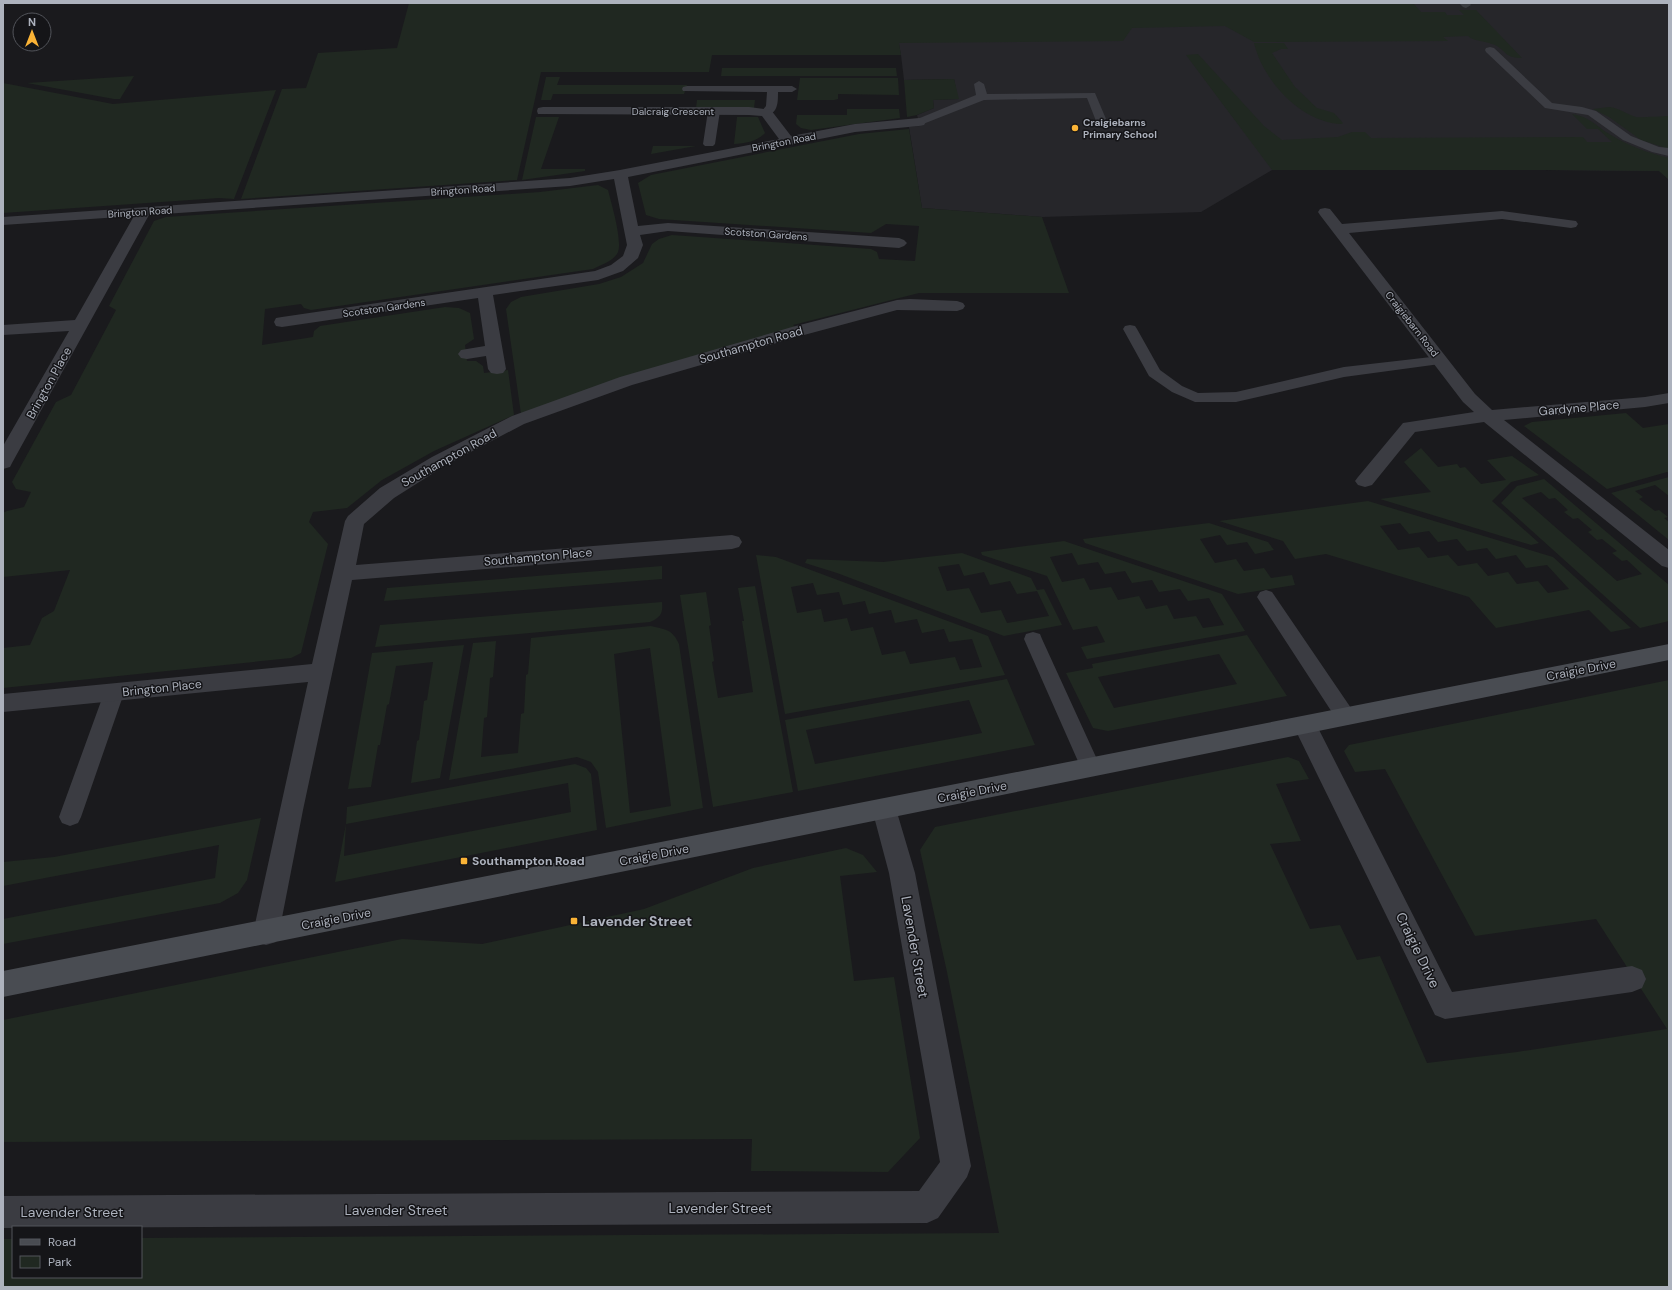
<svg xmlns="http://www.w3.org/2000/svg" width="1672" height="1290" font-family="'DM Sans',sans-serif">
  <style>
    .built { fill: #26262a }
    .green { fill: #202821; fill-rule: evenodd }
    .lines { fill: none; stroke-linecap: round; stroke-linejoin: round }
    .lane { fill: #3b3c42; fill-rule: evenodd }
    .street { fill: #3b3c42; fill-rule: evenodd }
    .secondary { fill: #494c52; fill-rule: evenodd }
    .poi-dot { fill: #fab336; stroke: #151518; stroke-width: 1.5 }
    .labels { text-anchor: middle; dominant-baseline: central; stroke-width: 3; stroke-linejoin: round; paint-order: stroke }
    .far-street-label { font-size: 10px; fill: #adb2bd; stroke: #151518 }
    .far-poi-label { font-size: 10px; font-weight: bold; fill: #adb2bd; stroke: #151518; text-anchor: start }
    .street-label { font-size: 12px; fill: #adb2bd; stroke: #151518 }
    .poi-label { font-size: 12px; font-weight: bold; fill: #adb2bd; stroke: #151518; text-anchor: start }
    .near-poi-label { font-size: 14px; font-weight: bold; fill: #adb2bd; stroke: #151518; text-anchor: start }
    .near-street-label { font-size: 14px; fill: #adb2bd; stroke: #151518 }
  </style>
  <rect width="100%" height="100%" fill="#1a1a1d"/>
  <path class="built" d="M891,3H1669V176L1659,171L1545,170H1272L1201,212L1042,217L922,208L909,127L920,126L917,115L934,108L933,100L958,99L954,79L904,80L901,55Z"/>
  <path class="green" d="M409,3H1413L1421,12H1445L1447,15H1464L1459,10H1476L1522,58C1502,58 1506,48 1492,44C1485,41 1473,41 1468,36L1443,37L1448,41L1254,42L1225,26L1132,28L1123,41L899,43L901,55H712L709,72H541L517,180L241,199L282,89L306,88L318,53L397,48Z
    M1254,43H1284L1288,49H1281L1272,53L1295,87L1317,108L1334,113L1343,123L1342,124C1302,123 1263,81 1254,43Z
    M1198,54L1264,126L1282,140L1338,137L1352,132H1365L1371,138L1583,137L1587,142H1612L1598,129H1587L1572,114C1589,116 1597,127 1611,135C1629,146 1648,153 1669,158V180L1659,171L1545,170H1272L1186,55Z
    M722,68H896L897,76H721Z
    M134,76L120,99H114L27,83Z
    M546,77H560L557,85H687L684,94H553L551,100H541Z
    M800,78H898L899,95L838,94V99L834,100H797Z
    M954,79L959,99L933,100L934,108L917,115L907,117L904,80Z
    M3,83L113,104L276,90L234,199L219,198L3,213Z
    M697,100H755L754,108H696Z
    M1609,107C1619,108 1626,114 1636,117C1639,118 1663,116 1669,116V149L1641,140L1609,117L1593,109Z
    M847,109H899L900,118L811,130L801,128L796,124L797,115H847Z
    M536,117H559L541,169H585V171L522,180Z
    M737,117H758L765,133C756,142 746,143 734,144Z
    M909,129L922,208L1042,217L1069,293H919L793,325L795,327L521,414L506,309L511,302L521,297L599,284L621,277L643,263L652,244L659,239L672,235L871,249L877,252L879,259L915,261L919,226L886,224L871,233L659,219L646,215L638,183L651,175L859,134Z
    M653,146H696L651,154Z
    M598,185L608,190C611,202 624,245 617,254C611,262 601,265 593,269L311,310L304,308L301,304L265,309L262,345L313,337L314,331L320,326L445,307L459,308L470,313L474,339L465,345L467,361H476L483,366L484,373L508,370L514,415L434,451L382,480L347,508L313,512L309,522L328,544L301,653L291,658L3,688V648L30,645L42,618L54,611L70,570L3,577V513L7,511L24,507L31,492L16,489L12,482L56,402L71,395L116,310L109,306L154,221L166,217L540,192Z
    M1626,413L1643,428L1669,424V473L1667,472L1607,489L1524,426L1532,422Z
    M1421,448L1438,467L1457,464L1460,468L1465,467L1481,484L1506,480L1487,460L1512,456L1539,475L1511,482L1492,501L1539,543L1531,545L1380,499L1431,492L1404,462Z
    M1669,477V496L1655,485L1635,491L1643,497L1639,499L1655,511L1659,510L1668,517L1664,518L1669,522V540L1611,493Z
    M1544,479L1669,585V621L1640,628L1501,503L1517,486ZM1541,492L1549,499L1555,498L1568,510L1564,512L1573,519L1578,518L1592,530L1588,532L1597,540L1602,539L1617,551L1612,553L1622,561L1627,560L1642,574L1617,581L1522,498Z
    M1368,501L1553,557L1631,628L1611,632L1589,610L1496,628L1469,597L1326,554L1295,559L1283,541L1219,521ZM1400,523L1409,534L1429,531L1438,542L1457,539L1467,551L1487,548L1496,559L1516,555L1526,568L1547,565L1569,589L1548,593L1538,581L1517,584L1508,572L1488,576L1477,563L1458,566L1448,555L1428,558L1419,547L1398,550L1380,526Z
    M1209,523L1268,542L1274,550L1255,554L1247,542L1227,545L1220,535L1200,539L1215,563L1236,559L1244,571L1264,568L1271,578L1292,575L1295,585L1238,594L1085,543L1083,539Z
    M1064,541L1222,594L1245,631L1087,659L1081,647L1105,642L1097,626L1073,630L1047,576L982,555L981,552ZM1072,553L1078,565L1098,562L1105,574L1125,571L1132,583L1152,580L1159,592L1180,589L1188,601L1209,598L1224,625L1203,628L1196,616L1174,619L1167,605L1146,609L1139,596L1118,600L1111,587L1090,590L1084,578L1062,582L1050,557Z
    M962,553L1031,578L1037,590L1044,589L1062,625L1004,636L837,573L805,563L807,559L883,562ZM959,564L964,576L984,572L990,585L1010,581L1017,594L1037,591L1049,616L1007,623L1001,610L981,613L969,588L947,591L938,567Z
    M756,555L776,557L988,636L1005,675L785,714ZM813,583L817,595L839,592L843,605L865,601L869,614L891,610L895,623L917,619L922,633L944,629L949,642L972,639L982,667L960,670L955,657L910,664L905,651L882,655L873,627L851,631L847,618L824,622L821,609L797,613L791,587Z
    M662,566V579L384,601L387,588Z
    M755,586L793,792L713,807L680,595L706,592L711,625L709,626L714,661L712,662L718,698L753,692L742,621H744L738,588Z
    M662,602C663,613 661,617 650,622L375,647L380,625Z
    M651,626C667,630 672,629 679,644L703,808L606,828L598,772L591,762L577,757L449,780L473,643L496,641L493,677L490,678L487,717L484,718L481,757L518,753L521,714L524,713L526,675L528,674L531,638ZM650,648L671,806L630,813L614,654Z
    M1247,635L1287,696L1108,731L1093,728L1066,673L1093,668L1092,664ZM1219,654L1237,684L1114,708L1098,677Z
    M464,645L440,778L411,783L417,741L419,740L424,701L427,700L433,662L396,666L389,704L387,705L380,745H378L371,787L348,789L372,653Z
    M1007,679L1035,745L798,791L785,720ZM969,700L982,733L815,764L806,730Z
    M1669,680V1287H3V1239H13V1277H141V1238L999,1233L947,972L920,850L935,827L1288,757L1299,761L1309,779L1276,784L1301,841L1270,844L1310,929L1340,925L1357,960L1380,956L1427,1063L1517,1052L1667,1029L1596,919L1475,936L1385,769L1355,772L1344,751L1349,745Z
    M575,764L586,768L591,774L597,830L335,882L346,824L347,807ZM568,783L571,812L344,856L346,824Z
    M261,818L247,880L238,893L220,903L3,944V919L215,878L219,845L3,886V862L54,857Z
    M846,848L863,855L877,872L840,876L854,981L894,977L920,1138L888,1172L751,1171L752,1139L3,1142V1020L402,939L482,944L644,909L753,868Z"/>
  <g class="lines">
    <path class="lane" d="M1459,3H1469L1471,5L1466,8L1463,7Z
      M1490,47L1494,48L1552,103L1582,107L1596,111L1631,136L1659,147L1669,148V156L1652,152L1623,140L1588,115L1545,108L1486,52L1485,50L1486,48Z
      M979,81L984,84L987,94L1095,93L1106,119L1104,121H1096L1087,98L984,100L923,124H915L913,122L915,120L976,95L974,84Z
      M687,86H792L797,89L792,92H778C778,103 778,113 766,116L760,113L766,106L767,92L683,91L682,89L683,87Z
      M714,108L720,111L715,144L713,146H705L703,144L708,111Z
      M1130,325L1135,326L1137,329L1160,370L1182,386L1198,393L1236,392L1344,367L1440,356L1445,357L1447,360L1445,363L1440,364L1344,377L1236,402H1195L1172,392L1149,376L1123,329L1125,326Z
      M1266,590L1272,592L1353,711L1356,717L1353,723L1346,725L1339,723L1257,597L1260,592Z
      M1033,632L1040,634L1042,639L1101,768L1098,774L1091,776L1084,774L1081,768L1024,639L1026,634Z
      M114,685L121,688L124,693L81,817L78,823L70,826L62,823L59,817L104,693L107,688Z"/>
    <path class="street" d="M543,107H749L771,110L791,136L855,124L919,118L924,119L926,122L924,125L919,126L855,132L628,177L638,226L668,223L899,238L904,240L907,243L904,246L899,248L668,231L640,235L643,245L638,258L623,271L598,280L493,295L506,369L503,373L497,374L491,373L488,369L486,356L467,359L461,358L458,354L461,350L485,346L478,298L282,327L276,326L274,322L276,318L282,317L595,271L611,265L623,256L627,245L614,179L570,186L149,215L12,463L10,467L3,469V446L69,331L3,335V325L75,320L134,216L3,225V217L570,178L620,170L779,139L762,116L749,115L538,114L537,111L538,108Z
      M1325,208L1330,209L1342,224L1502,211L1576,221L1578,224L1576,227L1571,228L1502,219L1349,233L1475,394L1492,410L1645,397L1669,393V403L1645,407L1504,420L1669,550V568L1662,566L1484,422L1415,432L1372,485L1365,487L1358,485L1355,481L1358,477L1403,423L1474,412L1463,402L1320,215L1318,212L1320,209Z
      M910,299L957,301L963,303L965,306L963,309L957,311L897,310L804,335L632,385L524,424L446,465L394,498L364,524L356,565L732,535L739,537L742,542L739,547L732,549L352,580L303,810L279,933L276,942L266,945L256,942L253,933L308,682L3,712V694L312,664L345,521L348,516L380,488L432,457L512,416L620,377L792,327L897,300Z
      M1305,716L1313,718L1452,992L1632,966L1642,970L1646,979L1642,988L1632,992L1445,1019L1435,1015L1293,725L1297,718Z
      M884,799L893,802L896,809L915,873L971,1166L967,1177L938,1218L927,1223L3,1228V1196L919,1191L940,1162L889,873L872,809L875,802Z"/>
    <path class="secondary" d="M1669,644V660L3,997V971Z"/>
  </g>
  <g class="poi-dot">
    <circle cx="1075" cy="128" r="4"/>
    <rect x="460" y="857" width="8" height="8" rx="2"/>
    <rect x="570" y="917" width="8" height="8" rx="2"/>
  </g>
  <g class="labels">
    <g class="far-street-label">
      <text x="673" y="111">Dalcraig Crescent</text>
      <text transform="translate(784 142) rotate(-11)">Brington Road</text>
      <text transform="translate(463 190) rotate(-4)">Brington Road</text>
      <text transform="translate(140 212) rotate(-4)">Brington Road</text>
      <text transform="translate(766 234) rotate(4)">Scotston Gardens</text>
      <text transform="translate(384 308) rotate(-8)">Scotston Gardens</text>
      <text transform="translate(1412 324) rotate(52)">Craigiebarn Road</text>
    </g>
    <g class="far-poi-label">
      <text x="1083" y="122">Craigiebarns<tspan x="1083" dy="12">Primary School</tspan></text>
    </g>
    <g class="street-label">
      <text transform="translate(751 345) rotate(-16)">Southampton Road</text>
      <text transform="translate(49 383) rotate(-61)">Brington Place</text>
      <text transform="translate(1579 408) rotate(-5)">Gardyne Place</text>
      <text transform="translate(449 458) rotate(-29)">Southampton Road</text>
      <text transform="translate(538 557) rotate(-5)">Southampton Place</text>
      <text transform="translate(1581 670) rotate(-11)">Craigie Drive</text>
      <text transform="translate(162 688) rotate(-6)">Brington Place</text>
      <text transform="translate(972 792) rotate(-11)">Craigie Drive</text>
      <text transform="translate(654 855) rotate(-11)">Craigie Drive</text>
      <text transform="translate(336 919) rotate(-11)">Craigie Drive</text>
    </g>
    <g class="poi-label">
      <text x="472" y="861">Southampton Road</text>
    </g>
    <g class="near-poi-label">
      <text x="582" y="921">Lavender Street</text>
    </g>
    <g class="near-street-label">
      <text transform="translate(915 947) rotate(80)">Lavender Street</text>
      <text transform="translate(1418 950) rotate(64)">Craigie Drive</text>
      <text x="720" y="1208">Lavender Street</text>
      <text x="396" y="1210">Lavender Street</text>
      <text x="72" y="1212">Lavender Street</text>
    </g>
  </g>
  <rect width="1672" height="1290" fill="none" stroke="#adb2bd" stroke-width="8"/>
  <rect x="12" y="1226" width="130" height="52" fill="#151518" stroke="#52545a"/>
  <rect x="20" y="1239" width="20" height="6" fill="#494c52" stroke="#52545a"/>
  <text x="48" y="1246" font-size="12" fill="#adb2bd">Road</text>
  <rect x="20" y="1256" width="20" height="12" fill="#202821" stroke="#52545a"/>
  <text x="48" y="1266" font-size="12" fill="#adb2bd">Park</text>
  <g transform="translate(32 32)"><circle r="19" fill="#151518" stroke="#52545a"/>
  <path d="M0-3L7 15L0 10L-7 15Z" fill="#fab336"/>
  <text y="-6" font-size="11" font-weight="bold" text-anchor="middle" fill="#adb2bd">N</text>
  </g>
</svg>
